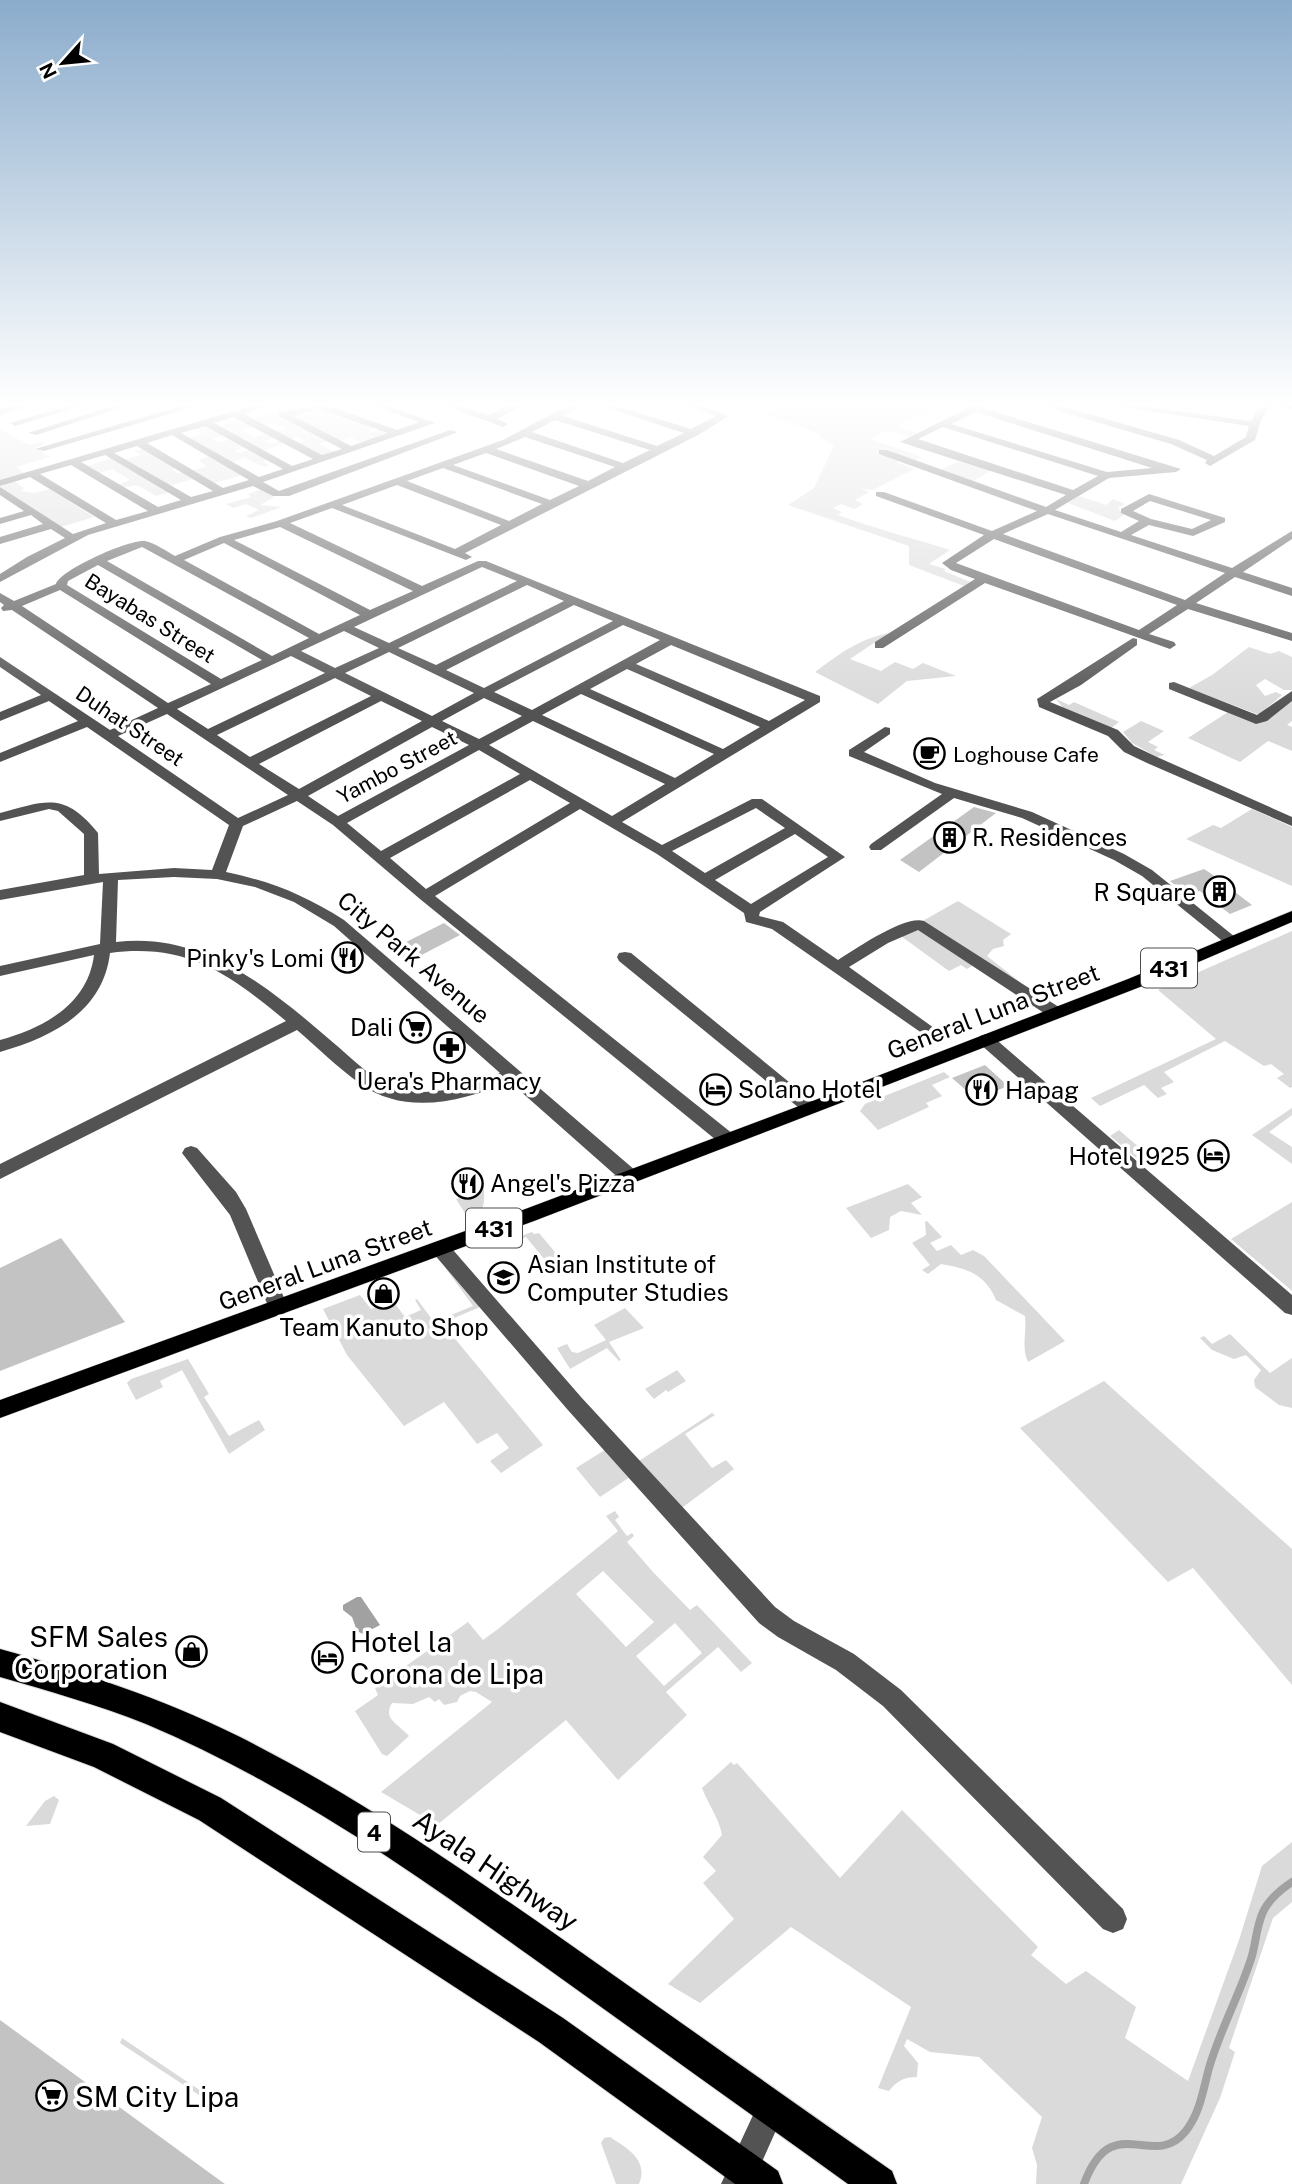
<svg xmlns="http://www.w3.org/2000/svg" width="1292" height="2184" font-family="'Public Sans',sans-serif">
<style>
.green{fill:#dadada;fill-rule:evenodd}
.water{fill:#a1a1a1}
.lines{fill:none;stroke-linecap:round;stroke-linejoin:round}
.stream{stroke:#a1a1a1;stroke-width:8}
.building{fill:#c3c3c3}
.major-casing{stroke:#dbdbdb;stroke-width:1}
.highway-casing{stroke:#dbdbdb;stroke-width:2}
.minor{fill:#535353;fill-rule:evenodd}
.major{fill:#000;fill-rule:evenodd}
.highway{fill:#000;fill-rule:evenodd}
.labels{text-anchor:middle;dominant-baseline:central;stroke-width:7;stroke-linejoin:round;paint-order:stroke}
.far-street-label{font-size:21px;fill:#000;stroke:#fff}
.far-poi-label{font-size:21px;fill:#000;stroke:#fff;text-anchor:start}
.shield{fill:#fff;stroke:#4c4c4c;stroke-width:2}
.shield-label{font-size:23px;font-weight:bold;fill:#000}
.poi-label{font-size:24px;fill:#000;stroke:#fff;text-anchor:start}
.street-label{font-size:24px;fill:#000;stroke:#fff}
.near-poi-label{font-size:28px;fill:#000;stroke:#fff;text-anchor:start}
.near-street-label{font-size:28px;fill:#000;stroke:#fff}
</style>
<rect width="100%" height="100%" fill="#fff"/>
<path class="green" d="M789 404H943L896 426 917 433 910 437 888 430 870 439 922 457 911 463 901 459 896 462 914 469 873 490 861 489 869 492 855 500 863 504 854 509 841 504 833 508 842 512 838 515C876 529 909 537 950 550L929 564 946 569 944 571 970 582 964 586 909 565V546L788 505 814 488 834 446 820 437V434L765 414Z
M314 409 322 412 328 410 377 427 369 430 372 432 381 429 391 433 363 443 350 437 340 441 289 416Z
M276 412 330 440 318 444 335 452 323 456 297 444 306 441 298 437 289 440 274 432 285 428 272 422 261 425 252 421 258 418 255 416Z
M234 417 255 426 242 430 255 437 268 433 276 437 264 441 270 444 282 440 287 443 261 451 218 427 238 420Z
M207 425 225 435 212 439 218 442 231 439 246 446 234 451 238 453 251 449 269 459 263 462 269 465 264 467 245 458 232 462 189 438 203 433 195 428Z
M0 429 29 445 43 441 44 445 34 448 50 457 16 467 25 474 0 481Z
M145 448 178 467 172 469 177 473 184 471 196 478 168 486 123 460 141 455 135 451Z
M210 456 243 475 214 483 192 471 207 466 198 460Z
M113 458 170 492 156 496 137 485 120 488 115 486 130 480 112 469 97 474 85 467Z
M962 460 992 470 970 483 935 472Z
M14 481 24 488 21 491 34 493 50 489 94 517 61 527 0 487Z
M262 489 274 497 260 505 282 507 251 518 246 516 259 510 246 504 233 508 226 504 251 497 248 494Z
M1079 496 1106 505 1113 499 1125 504 1118 508 1124 515 1115 521 1068 503Z
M889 633 850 659 881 671 895 662 913 669 923 663 956 676 907 681 878 704 815 672C839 654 859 639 889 633Z
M1249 647 1270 654 1279 651 1292 657V690H1284L1265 679 1256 685 1265 696 1276 692 1282 695 1259 715 1189 688 1212 675Z
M1056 699 1069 705 1074 702 1119 722 1111 728 1063 708Z
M1292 700V721L1287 725 1292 727V751L1268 741 1240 762 1188 738 1228 712C1264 730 1263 722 1292 700Z
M1141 721 1164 731 1148 742 1158 747 1154 750 1165 755 1157 757 1132 743 1123 732Z
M1252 809 1292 827V886L1186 839 1213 825 1221 828Z
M958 901 1011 934 1003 940 1004 946 993 949 987 956 1020 982 1017 984 919 923Z
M919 925 978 962 967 969 961 965 949 971 898 934Z
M1292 931V1087L1290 1088 1277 1078 1284 1074 1271 1064 1264 1066 1225 1041 1164 1072 1174 1082 1161 1088 1167 1094 1158 1098 1144 1085 1100 1106 1091 1098 1216 1039 1158 990Z
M944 1072 950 1077 932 1085 942 1096 926 1103 929 1107 878 1130 860 1111 865 1104Z
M1292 1108V1115L1269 1132 1292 1147V1164L1252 1135Z
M1119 1130 1155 1161 1146 1166 1110 1136Z
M908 1184 922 1197 911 1203 922 1215 901 1211 890 1217 889 1230 871 1238 846 1208Z
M484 1185C484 1197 487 1213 470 1221L456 1199 479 1190 478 1187Z
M1292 1202V1291L1231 1239Z
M927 1221 942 1237 930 1243 937 1251 951 1245 961 1255 973 1250 984 1256 1065 1341 1028 1362C1021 1346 1027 1333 1025 1316L996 1300C986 1275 967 1268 941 1264L928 1274 922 1270 930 1265 912 1243 926 1235 925 1222Z
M532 1232 534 1234 539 1233 570 1270V1276H558L526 1237 512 1243 510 1240Z
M449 1264 485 1305 442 1323 543 1445 501 1473 490 1461 509 1448 497 1433 477 1444 444 1402 404 1426 347 1355 323 1309 360 1295 371 1309 393 1301 405 1317 421 1310 415 1300 417 1299 434 1322 473 1306 444 1266Z
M625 1308 644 1328 609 1342 621 1360 619 1361 607 1348 570 1369 557 1348 567 1344 572 1352 578 1353 606 1340 594 1325Z
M1230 1334 1270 1373 1292 1358V1408L1279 1405 1255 1387 1254 1380 1261 1370 1246 1355 1234 1359 1212 1350 1200 1338 1204 1336 1212 1344Z
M188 1359 209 1394 204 1397 229 1436 259 1420 265 1430 229 1454 182 1370 160 1381 163 1387 136 1400 127 1383 131 1379Z
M677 1370 686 1381 668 1392 666 1390 654 1399 645 1389Z
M1104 1381 1292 1549V1685L1193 1568 1168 1582 1020 1428Z
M712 1413 715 1415 685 1434 712 1468 726 1460 734 1469 679 1510 639 1461Z
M608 1448 633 1475 600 1497 576 1468Z
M615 1511 619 1517 615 1520 627 1536 632 1533 634 1536 627 1542 653 1572 690 1610 697 1605 752 1663 741 1672 718 1647 666 1692 687 1715 618 1780 566 1720 437 1825 381 1792 492 1702 476 1692 470 1691 460 1696 457 1702 444 1705 439 1699 435 1702 429 1697 413 1704 392 1703C382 1719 399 1724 409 1736L387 1756 382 1754 355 1711 378 1695 375 1688 468 1622 483 1640 498 1629 618 1531 606 1516ZM603 1571 654 1622 626 1647 576 1594ZM675 1623 702 1653 664 1686 636 1656Z
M731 1762 734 1765 737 1763 840 1878 902 1810 1038 1947 1031 1955 1066 1984 1086 1971 1136 2007 1125 2038 1188 2081 1239 1940 1262 1866 1292 1842V1902L1273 1918 1229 2048 1235 2052 1220 2098 1181 2184H1036L1037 2165 1032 2148 1042 2117 979 2057 930 2052 907 2039 904 2046 918 2063 917 2077C904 2077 897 2081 889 2091L878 2088 911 2007 791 1927 700 2003 668 1984 734 1919 703 1883 716 1871 703 1857 722 1835C719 1818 708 1804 702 1788Z
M54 1796 59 1800 50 1824 26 1826 45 1801Z
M122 2038 210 2097 208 2101 120 2043Z
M610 2137C627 2148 649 2160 639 2184H616L601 2143 604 2138Z"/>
<path class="water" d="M357 1597H361L380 1625 363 1634 357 1631 352 1617 343 1610V1605Z"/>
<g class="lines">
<path class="stream" d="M1084 2184C1112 2108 1153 2171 1185 2132 1200 2114 1203 2090 1209 2068 1220 2030 1239 1996 1251 1959 1256 1944 1256 1927 1263 1912 1269 1899 1280 1890 1292 1882"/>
</g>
<path class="building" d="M974 807 996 813 919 872 900 860Z
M1204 869 1210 873 1252 905 1230 914 1200 891 1188 895 1170 881Z
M444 923 460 935 408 962 392 949Z
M985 1065 1008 1086 976 1099 952 1078Z
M61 1238 125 1322 0 1371V1268Z
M0 2020 207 2171 225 2184H0Z"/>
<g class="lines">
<defs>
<path id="major" d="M1274 404H1292V409L1276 406Z
M1292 911V922L1140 987 843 1102 534 1221 0 1418V1400L520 1211 831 1094 1128 979Z"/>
<path id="highway" d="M0 1649C82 1672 161 1698 238 1736 354 1794 462 1869 568 1943 676 2019 784 2096 892 2171L897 2184H848C742 2108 636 2032 530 1956 409 1869 284 1782 146 1724 98 1705 49 1691 0 1677Z
M0 1702 113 1744 221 1798 563 2018 778 2171 783 2184H735L539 2042 199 1820 94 1767 0 1732Z"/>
</defs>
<use href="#major" class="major-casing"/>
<use href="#highway" class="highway-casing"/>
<path class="minor" d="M20 404H36L0 415V409Z
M73 404 85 405 15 426 10 423Z
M118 404H133L36 435 28 433Z
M188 404H204L44 451 35 449Z
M258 404H273L244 414 322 455 342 449 279 416V412L324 404 397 430 419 422 369 404H383L435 423 263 482 279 491 450 430 458 432 289 496H273L253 486 88 535 0 582V574L27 557 65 538 51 529 0 544V537L43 524 31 515 0 524V518L24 511 0 495V487L73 534 106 523 30 477 0 486V480ZM319 409 388 433 351 446 293 416ZM234 417 313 459 292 466 214 423ZM205 426 283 469 259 477 181 433ZM172 435 249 480 223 488 147 443ZM137 446 213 491 191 497 114 453ZM105 455 181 500 158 507 81 462ZM71 465 148 511 116 520 40 474Z
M440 404H454L488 415 512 404H525L497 419 508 424 503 427Z
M571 404H583L563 416 657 446 684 433 596 404H611L691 429 716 416 683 404H698L729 416 698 435 465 553 472 557 466 560 332 508 290 523 422 586 478 561H486L820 696V702L622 822 662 845 752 799H762L845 857 760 912 759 916 783 922 838 960C856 949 904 915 924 921L1062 1009 1064 1013 1062 1017H1050L918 930 888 943 849 967 948 1038 942 1044H930L929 1038 772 929 746 922 744 913 657 854 580 809 435 896 733 1134 736 1139 733 1144H721L420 899 333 825 297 801 243 826 226 872C273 882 304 895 344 920L636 1171 638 1176 636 1181H622L510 1082C461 1101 406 1117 359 1083 337 1067 317 1047 297 1030L0 1179V1164L286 1021C229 974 188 943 110 953 103 1012 52 1037 0 1052V1040C44 1028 88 1004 94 955L0 976V966L100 944 103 882 0 900V890L84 875V834L58 811 49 809 0 821V813C46 801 64 791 98 833L99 874 174 868 212 870 229 825 87 727 0 762V753L78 721 49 701 0 721V712L41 695 0 667V657L110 730 158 708 12 610 3 611 1 608 4 605 0 602V593L14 601 56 584C60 570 129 539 145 541 155 543 166 551 175 556L220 537 277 521 503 440ZM555 420 650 450 623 463 532 432ZM525 437 615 467 588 481 496 449ZM486 453 579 486 550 500 453 465ZM443 468 542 504 509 521 407 481ZM397 485 501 525 455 549 342 505ZM280 527 413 591 370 610 234 540ZM224 543 360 615 319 634 184 560ZM142 547 144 548 309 638 272 656 107 561ZM98 565 262 660 221 679 67 585 68 581ZM482 567 517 581 389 643 354 627ZM527 585 564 601 436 665 398 648ZM60 590 211 684 168 703 22 606ZM574 605 613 621 484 688 446 670ZM623 625 660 640 532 710 494 692ZM344 631 379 648 335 668 301 651ZM671 645 805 700 769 721 636 664ZM389 652 474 693 432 716 345 673ZM291 656 325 673 208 729 177 709ZM627 669 760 727 723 749 590 689ZM335 678 371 696 250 757 217 735ZM581 694 714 754 675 778 542 715ZM484 698 522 716 479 739 442 721ZM381 701 422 721 299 789 259 764ZM167 714 288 795 238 818 118 736ZM533 721 665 784 612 816 489 745ZM432 727 469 745 338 816 308 796ZM479 750 520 774 381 851 347 823ZM530 780 570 803 426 889 390 858ZM756 808 785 828 705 873 672 851ZM795 834 828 857 751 904 715 880ZM174 877 217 879 255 887 294 902 334 926 500 1073C469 1084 434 1098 401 1089 375 1083 355 1061 336 1045 272 990 205 931 116 942L118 880Z
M976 404H989L983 408 1181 469 1176 472 1109 478 1055 510 1121 532 1139 521 1121 513V509L1149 494 1225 518V522L1193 536 1149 525 1131 535 1232 568 1292 531V539L1243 572 1292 588V596L1235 577 1196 603 1292 633V641L1188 609 1149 634 1174 642 1176 645 1170 649 985 583 883 648H875V642L975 579 951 570 942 563 984 535 876 496V492H884L992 531 1037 511 879 454V450H887L1046 507 1066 495 900 442ZM976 412 1152 468 1107 472 951 424ZM943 427 1098 476 1073 490 918 439ZM1150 501 1211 520 1192 529 1151 519 1133 511ZM1048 514 1225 573 1185 600 1003 534ZM994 539 1177 605 1139 630 956 563Z
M1055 404 1179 440 1214 456 1246 437 1249 426 1101 404H1128L1251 421 1261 404H1271L1261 420 1255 440 1210 466 1205 463 1207 460 1171 444 1052 409 1050 407Z
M1133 638 1137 639V645L1081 685 1050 702 1118 730 1134 746 1157 757 1292 817V826L1147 763 1124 752 1108 736 1039 707 1037 699Z
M1174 682 1257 715 1292 691V701L1267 721 1256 724 1169 689V683Z
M885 727 890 728V734L864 752 935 783 1032 812 1124 854 1152 870 1240 941 1238 944H1226L1142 876 1114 860 1022 818 954 798 881 850H871L869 847 871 844 942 794 849 756V750Z
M625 952 631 953 816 1104 819 1108 816 1112H804L619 961 617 957 619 953Z
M986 1034 992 1036 1292 1295V1315L1285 1313 980 1044 978 1040 980 1036Z
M191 1146 197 1148 236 1192 246 1209 288 1307 285 1313 278 1315 271 1313 230 1215 182 1153 185 1148Z
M440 1241 447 1243 581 1397 775 1607 794 1621 854 1654 901 1690 1123 1909 1127 1919 1123 1929 1113 1933 1103 1929 883 1706 836 1670 778 1637 759 1623 567 1409 433 1253 430 1248 433 1243Z
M771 2093 781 2098 786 2108 752 2184H721L761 2098Z"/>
<use href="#major" class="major"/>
<use href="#highway" class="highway"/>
</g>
<linearGradient id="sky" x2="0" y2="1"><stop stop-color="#8baccc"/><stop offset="0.57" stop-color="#fff"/><stop offset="1" stop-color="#fff" stop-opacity="0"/></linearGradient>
<rect width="1292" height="710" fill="url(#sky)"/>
<defs>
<symbol id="cafe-ring" viewBox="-11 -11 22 22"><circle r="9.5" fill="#fff" stroke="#000" stroke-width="1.5"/><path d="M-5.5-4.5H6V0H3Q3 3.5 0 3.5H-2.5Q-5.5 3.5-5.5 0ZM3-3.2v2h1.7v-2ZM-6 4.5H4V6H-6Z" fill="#000"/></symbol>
<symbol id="building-ring" viewBox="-11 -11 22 22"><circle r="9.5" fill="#fff" stroke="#000" stroke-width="1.5"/><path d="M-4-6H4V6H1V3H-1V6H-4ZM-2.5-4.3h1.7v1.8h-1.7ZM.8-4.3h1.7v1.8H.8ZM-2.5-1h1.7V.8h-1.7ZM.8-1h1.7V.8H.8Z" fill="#000"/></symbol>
<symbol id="restaurant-ring" viewBox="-11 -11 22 22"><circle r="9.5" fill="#fff" stroke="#000" stroke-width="1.5"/><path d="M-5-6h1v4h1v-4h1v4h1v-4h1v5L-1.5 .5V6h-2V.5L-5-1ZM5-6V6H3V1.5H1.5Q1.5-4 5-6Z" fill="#000"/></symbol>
<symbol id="supermarket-ring" viewBox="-11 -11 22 22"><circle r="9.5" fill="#fff" stroke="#000" stroke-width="1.5"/><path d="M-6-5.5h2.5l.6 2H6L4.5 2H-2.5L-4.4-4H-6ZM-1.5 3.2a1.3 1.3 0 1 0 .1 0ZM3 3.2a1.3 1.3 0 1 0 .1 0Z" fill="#000"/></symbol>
<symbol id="pharmacy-ring" viewBox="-11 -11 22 22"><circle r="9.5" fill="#fff" stroke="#000" stroke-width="1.5"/><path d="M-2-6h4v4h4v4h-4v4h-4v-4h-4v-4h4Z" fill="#000"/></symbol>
<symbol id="hotel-ring" viewBox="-11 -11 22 22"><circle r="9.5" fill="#fff" stroke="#000" stroke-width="1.5"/><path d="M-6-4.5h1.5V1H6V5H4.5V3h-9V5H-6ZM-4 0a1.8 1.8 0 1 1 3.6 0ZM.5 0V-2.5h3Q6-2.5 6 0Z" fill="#000"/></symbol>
<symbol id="university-ring" viewBox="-11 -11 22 22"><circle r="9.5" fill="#fff" stroke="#000" stroke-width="1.5"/><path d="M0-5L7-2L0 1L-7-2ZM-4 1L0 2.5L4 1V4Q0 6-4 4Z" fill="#000"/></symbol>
<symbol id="shop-ring" viewBox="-11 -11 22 22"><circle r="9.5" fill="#fff" stroke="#000" stroke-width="1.5"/><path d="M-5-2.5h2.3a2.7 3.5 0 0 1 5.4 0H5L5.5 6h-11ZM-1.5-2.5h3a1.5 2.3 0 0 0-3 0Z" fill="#000"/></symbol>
</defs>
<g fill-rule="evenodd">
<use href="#cafe-ring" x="912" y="736" width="35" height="35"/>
<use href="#building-ring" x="932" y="820" width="35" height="35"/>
<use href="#building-ring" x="1202" y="874" width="35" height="35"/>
<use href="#restaurant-ring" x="330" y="940" width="35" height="35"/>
<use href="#supermarket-ring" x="398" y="1010" width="35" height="35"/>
<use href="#pharmacy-ring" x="432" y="1030" width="35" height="35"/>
<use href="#hotel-ring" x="698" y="1072" width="35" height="35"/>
<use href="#restaurant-ring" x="964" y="1072" width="35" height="35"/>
<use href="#hotel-ring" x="1196" y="1138" width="35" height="35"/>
<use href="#restaurant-ring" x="450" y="1166" width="35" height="35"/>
<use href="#university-ring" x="486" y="1260" width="35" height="35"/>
<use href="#shop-ring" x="366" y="1276" width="35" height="35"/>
<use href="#shop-ring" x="174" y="1634" width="35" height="35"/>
<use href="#hotel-ring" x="310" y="1640" width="35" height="35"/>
<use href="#supermarket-ring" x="34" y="2078" width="35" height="35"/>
</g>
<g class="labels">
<g class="far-street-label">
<text transform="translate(150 618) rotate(32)">Bayabas Street</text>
<text transform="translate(130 726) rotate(34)">Duhat Street</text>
<text transform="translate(397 767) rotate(-28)">Yambo Street</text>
</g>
<g class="far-poi-label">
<text x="953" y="754">Loghouse Cafe</text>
</g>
<g class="shield">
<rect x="1141" y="948.5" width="56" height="39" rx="5"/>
<rect x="466" y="1208.5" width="56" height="39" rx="5"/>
<rect x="358" y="1812.5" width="32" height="39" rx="5"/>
</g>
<g class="shield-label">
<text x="1169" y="968">431</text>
<text x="494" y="1228">431</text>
<text x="374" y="1832">4</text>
</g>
<g class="poi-label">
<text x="972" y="837">R. Residences</text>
<text x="1196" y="892" text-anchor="end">R Square</text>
<text x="324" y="958" text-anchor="end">Pinky's Lomi</text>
<text x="393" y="1027" text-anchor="end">Dali</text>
<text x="449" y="1081" text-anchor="middle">Uera's Pharmacy</text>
<text x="738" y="1089">Solano Hotel</text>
<text x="1005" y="1090">Hapag</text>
<text x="1190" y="1156" text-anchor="end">Hotel 1925</text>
<text x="490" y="1183">Angel's Pizza</text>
<text x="527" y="1264">Asian Institute of<tspan x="527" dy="28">Computer Studies</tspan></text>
<text x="384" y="1327" text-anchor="middle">Team Kanuto Shop</text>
</g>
<g class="street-label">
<text transform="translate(414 957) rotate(40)">City Park Avenue</text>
<text transform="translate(993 1011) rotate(-21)">General Luna Street</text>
<text transform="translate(325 1264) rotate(-20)">General Luna Street</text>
</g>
<g class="near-poi-label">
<text x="168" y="1636" text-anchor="end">SFM Sales<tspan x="168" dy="32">Corporation</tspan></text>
<text x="350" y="1641">Hotel la<tspan x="350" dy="32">Corona de Lipa</tspan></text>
<text x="75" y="2096">SM City Lipa</text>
</g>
<g class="near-street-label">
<text transform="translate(496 1870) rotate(34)">Ayala Highway</text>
</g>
</g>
<g transform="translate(63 63) rotate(243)" stroke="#ffffff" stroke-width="5" paint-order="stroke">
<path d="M0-5L12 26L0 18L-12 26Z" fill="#000000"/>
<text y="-10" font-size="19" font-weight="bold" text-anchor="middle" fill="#000000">N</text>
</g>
</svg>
